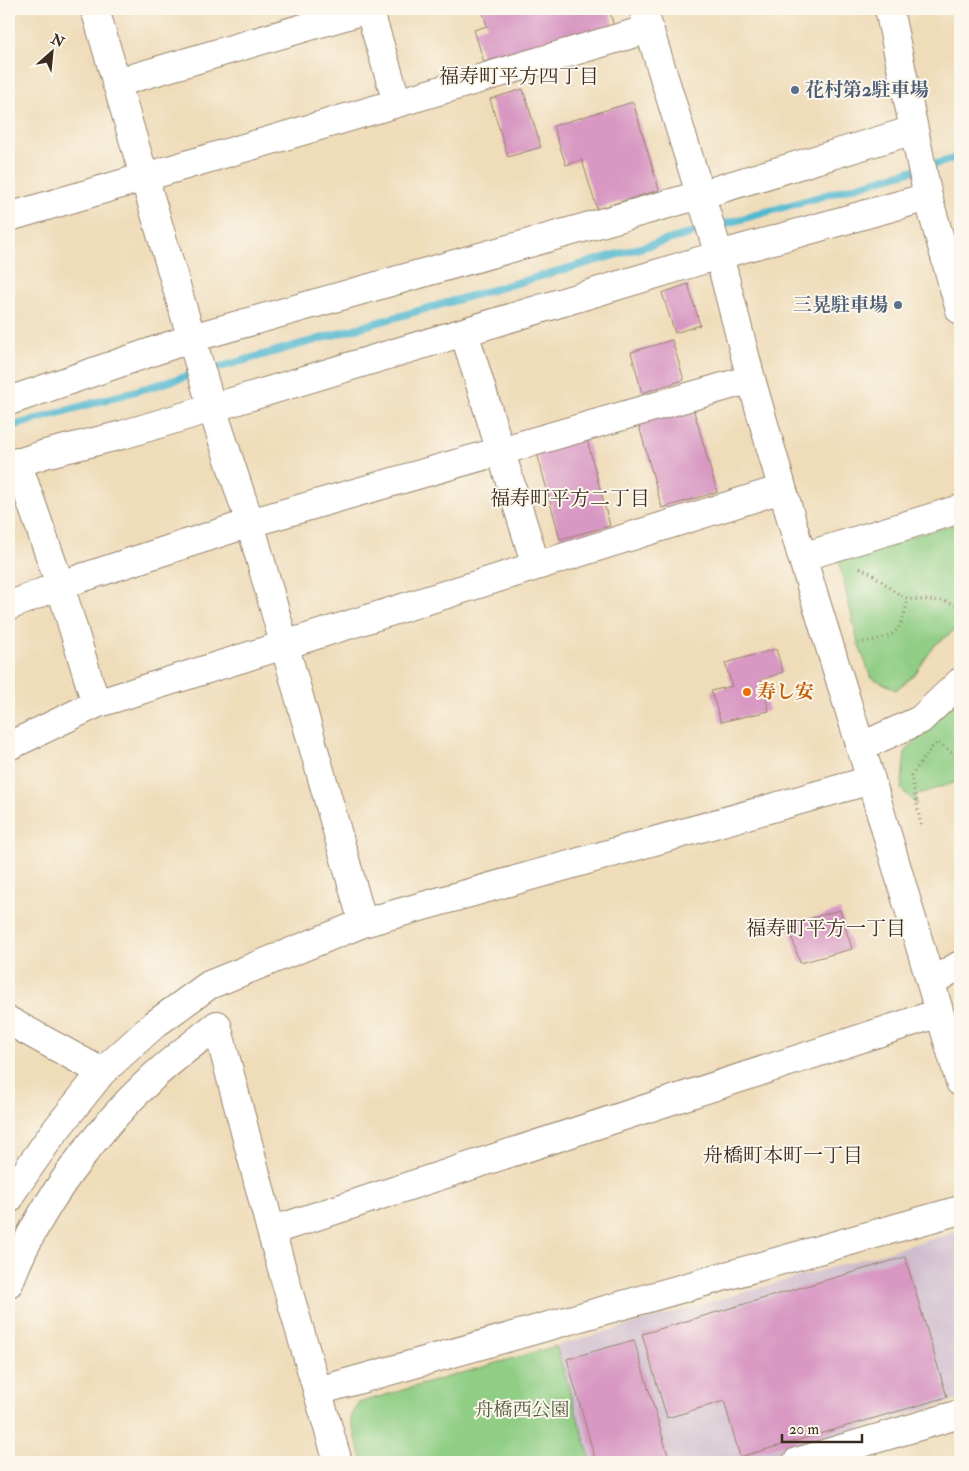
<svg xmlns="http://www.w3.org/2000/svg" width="969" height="1471" font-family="'IM FELL Double Pica','Noto Serif JP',serif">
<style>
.industrial{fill:#cfbdce}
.green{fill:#90ce85;stroke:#667c52}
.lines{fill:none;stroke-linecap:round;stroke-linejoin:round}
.stream{stroke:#51b8cf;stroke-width:8}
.building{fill:#d898c3}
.minor-casing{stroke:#95836c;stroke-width:30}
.path{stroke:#95836c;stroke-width:3;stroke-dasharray:1 4;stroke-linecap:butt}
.minor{stroke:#fff;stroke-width:28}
.service-dot{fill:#5c6f8a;stroke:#fbf7ec;stroke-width:2}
.food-dot{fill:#e8710a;stroke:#fbf7ec;stroke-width:2}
.labels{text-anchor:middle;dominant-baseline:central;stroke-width:4;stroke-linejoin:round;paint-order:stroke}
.service-label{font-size:19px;font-weight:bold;fill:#4e5e75;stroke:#fbf7ec;text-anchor:start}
.food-label{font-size:19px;font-weight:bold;fill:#c56008;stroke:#fbf7ec;text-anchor:start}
.park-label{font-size:19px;fill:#545b3d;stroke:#fbf7ec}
.neighbourhood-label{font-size:20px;fill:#3b2a1e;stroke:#fbf7ec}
</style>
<rect width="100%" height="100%" fill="#fbf7ec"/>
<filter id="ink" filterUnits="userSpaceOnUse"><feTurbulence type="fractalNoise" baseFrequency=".02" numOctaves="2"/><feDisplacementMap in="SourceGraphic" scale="10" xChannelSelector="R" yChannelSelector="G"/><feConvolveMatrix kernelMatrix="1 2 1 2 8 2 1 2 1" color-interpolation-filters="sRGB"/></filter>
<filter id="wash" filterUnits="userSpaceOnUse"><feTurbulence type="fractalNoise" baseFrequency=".0096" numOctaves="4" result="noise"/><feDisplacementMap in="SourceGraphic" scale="20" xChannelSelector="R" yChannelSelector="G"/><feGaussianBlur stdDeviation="1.12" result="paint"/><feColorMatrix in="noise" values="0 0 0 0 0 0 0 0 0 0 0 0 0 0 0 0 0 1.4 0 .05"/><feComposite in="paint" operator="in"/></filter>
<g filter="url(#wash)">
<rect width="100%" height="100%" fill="#efdcb9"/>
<path class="industrial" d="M960 1231V1399L744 1462H591L556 1346Z"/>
<path class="green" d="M960 523V626L935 645 915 674 896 690 871 677 858 643 838 557Z
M960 693V781L915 795 917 805 901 789 905 752Z
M556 1346 591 1462H363L350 1417 358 1403Z"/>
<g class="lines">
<path class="stream" d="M9 427 960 157"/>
</g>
<g id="blocks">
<path class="building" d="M482 9H609L614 27 484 62 474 30 487 26Z
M523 89 541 147 508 157 490 99Z
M633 102 659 190 597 209 582 160 566 165 553 126Z
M688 284 700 325 675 333 662 293Z
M672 340 684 380 642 393 631 352Z
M692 404 717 492 662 508 637 419Z
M586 436 610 526 560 539 536 449Z
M776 649 783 672 761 680 769 711 721 722 711 691 732 686 725 663Z
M840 910 852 949 800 963 788 925Z
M905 1257 947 1397 740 1457 724 1401 667 1418 642 1334Z
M634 1340 670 1462H596L567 1359Z"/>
</g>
</g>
<g filter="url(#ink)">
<use href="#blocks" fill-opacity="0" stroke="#95836c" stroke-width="1"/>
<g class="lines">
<defs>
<path id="minor" d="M95 9 212 408 250 523 363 923
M369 9 397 102
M643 9 719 255 751 379 802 557 871 780 960 1082
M889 9 928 197 960 310
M116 83 368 9
M9 217 649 29
M464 332 536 566
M9 401 192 338 700 195 914 130
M17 462 60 585 96 704
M9 466 45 454 122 435 212 408 719 255 928 197
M802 557 960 509
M9 606 60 585 250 523 751 379
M9 746 96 704 782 489
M860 747 920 720 960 682
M931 982 960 965
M9 1021 102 1072
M9 1199 12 1192 51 1136 102 1072 155 1024 209 985 363 923 871 780
M271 1231 939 1013
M9 1283C36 1210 95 1131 152 1078 172 1059 196 1042 217 1025L271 1231 338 1462
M318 1391 960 1210
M797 1462 960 1414"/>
</defs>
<use href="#minor" class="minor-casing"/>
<path class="path" d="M860 568 871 573 894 591 908 599 944 601 960 606
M858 643C895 637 900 636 908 599
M921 825 911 776 933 746 938 742 960 759"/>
<use href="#minor" class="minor"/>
</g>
</g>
<g class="service-dot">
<circle cx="795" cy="90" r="5"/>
<circle cx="898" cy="305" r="5"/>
</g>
<circle class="food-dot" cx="747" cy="692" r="5"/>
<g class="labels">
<g class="service-label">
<text x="805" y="90">花村第2駐車場</text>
<text x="888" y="305" text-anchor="end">三晃駐車場</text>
</g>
<g class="food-label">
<text x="757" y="692">寿し安</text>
</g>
<g class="park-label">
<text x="522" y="1410">舟橋西公園</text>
</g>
<g class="neighbourhood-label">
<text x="519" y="76">福寿町平方四丁目</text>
<text x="570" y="498">福寿町平方二丁目</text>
<text x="826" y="928">福寿町平方一丁目</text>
<text x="783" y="1155">舟橋町本町一丁目</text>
</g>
</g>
<rect width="969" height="1471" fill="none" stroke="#fbf7ec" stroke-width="30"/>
<g transform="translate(52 52) rotate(27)" stroke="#fbf7ec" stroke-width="4" paint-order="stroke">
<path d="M0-4L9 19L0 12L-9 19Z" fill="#3b2a1e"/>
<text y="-8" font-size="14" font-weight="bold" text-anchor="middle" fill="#3b2a1e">N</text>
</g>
<path d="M782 1434v8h80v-8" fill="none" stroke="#3b2a1e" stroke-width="2.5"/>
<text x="789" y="1434" font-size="15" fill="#3b2a1e" stroke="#fbf7ec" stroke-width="4" paint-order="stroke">20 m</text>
</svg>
